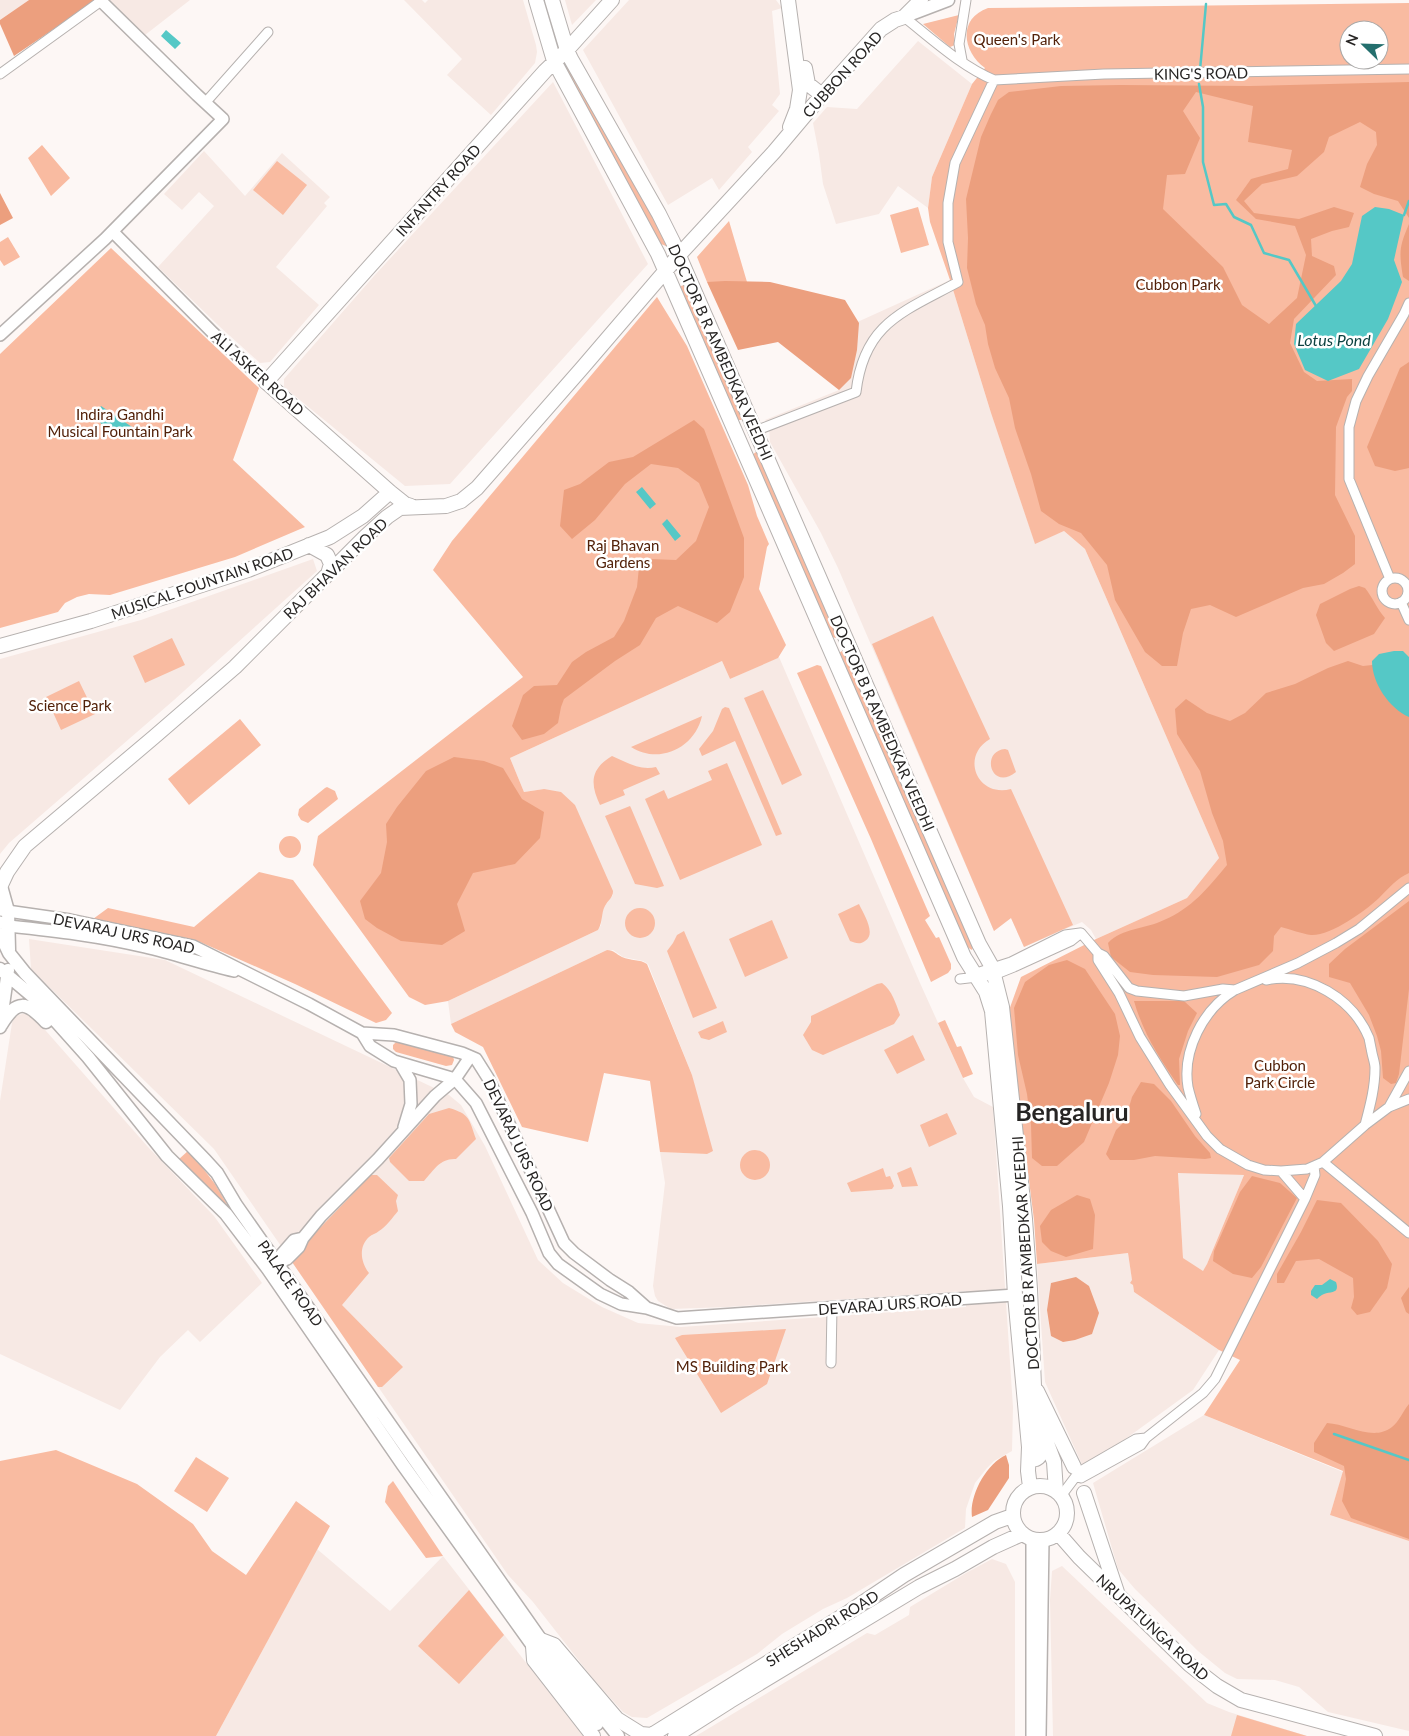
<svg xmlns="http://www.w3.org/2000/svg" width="1409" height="1736" font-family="Lato,sans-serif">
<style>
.built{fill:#f7e9e4}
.green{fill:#f9bba1;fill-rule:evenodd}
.forest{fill:#ec9f7e;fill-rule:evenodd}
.water{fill:#55c8c6}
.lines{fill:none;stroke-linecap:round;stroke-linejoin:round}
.stream{stroke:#55c8c6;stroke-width:2.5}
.minor-casing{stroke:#b6b1af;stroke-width:11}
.tertiary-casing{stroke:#b6b1af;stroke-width:14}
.secondary-casing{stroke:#b6b1af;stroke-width:15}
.primary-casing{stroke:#b6b1af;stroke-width:16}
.minor{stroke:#fff;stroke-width:9}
.tertiary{stroke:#fff;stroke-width:11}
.secondary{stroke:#fff;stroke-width:12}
.primary{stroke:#fff;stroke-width:14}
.labels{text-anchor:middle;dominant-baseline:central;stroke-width:5;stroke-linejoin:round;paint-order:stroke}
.park-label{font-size:15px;fill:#522109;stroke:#fff}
.street-label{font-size:15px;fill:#272524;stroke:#fff}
.water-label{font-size:16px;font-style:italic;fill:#0c4241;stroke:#fff}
.town-label{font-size:25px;font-weight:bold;fill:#272524;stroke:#fff}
</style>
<rect width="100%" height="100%" fill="#fdf7f5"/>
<path class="built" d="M0 0H29L0 20Z
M110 0H190L145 35Z
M404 0H422L425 3 428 0H523L536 45 537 52 535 63 491 115 447 75 462 59Z
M565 0H596L572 25Z
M629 0H776L782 8 772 11 780 94 772 105 779 111 748 147 752 152 719 190 712 178 668 205 583 50Z
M918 41 972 84 932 177 928 208 898 186 879 214 836 224 823 184 819 154 813 123 827 107 857 109Z
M553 82 648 264 450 484 405 486 284 387V379L374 276Z
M204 151 245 196 282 153 330 197 324 203 327 206 276 267 319 305 270 362 260 363 219 326 158 267 214 206 199 192 182 210 164 194Z
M950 280 991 413 1035 543 1064 531 1085 549 1219 858 1187 898 1096 939 1091 930 1082 922 1024 947 1011 918 994 931 838 568 821 533 770 442 769 425 765 420 839 390 853 337V324Z
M313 559 317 571 174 700 9 843 0 854V659L141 620Z
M779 657 920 983 963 1078 974 1097 993 1107 1013 1407 1012 1451 994 1461 987 1468 975 1483 966 1509 965 1528 847 1598 823 1609 782 1634 757 1654 647 1718 632 1717 623 1712 594 1680 533 1602 508 1575 214 1149 31 969 29 939 165 960 449 1095 461 1105 485 1146 538 1260 563 1283 602 1307 638 1323 681 1327 966 1307V1291L727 1307 671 1309 658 1301 655 1296 653 1286 665 1183 660 1152 707 1154 692 1075 648 964 643 961 623 957 613 950H607L451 1024 448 1001 598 930 601 925 602 913 606 904 613 895 544 789 524 792 510 758 722 661 730 679Z
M26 1013 32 1015 148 1147 214 1216 262 1283 200 1342 188 1330 160 1357 120 1410 0 1354V1101L12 1023 15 1016Z
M1178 1172 1244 1175 1207 1264 1203 1272 1183 1258Z
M1128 1253 1134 1292 1219 1350 1193 1390 1084 1469 1045 1382 1037 1264Z
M1204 1415 1343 1472 1330 1515 1409 1541V1731L1328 1712 1299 1687 1275 1680 1237 1679 1225 1673 1198 1651 1135 1589 1118 1569 1093 1483Z
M317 1549 390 1611 443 1556 583 1736H216Z
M992 1559 1006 1564 1015 1582V1736H696L867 1633 875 1635 909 1615 910 1607 966 1573Z
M1062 1566 1207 1703 1229 1712 1307 1736H1053L1050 1600 1052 1571Z"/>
<path class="green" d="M1409 3V1541L1330 1515 1343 1471 1204 1415 1240 1360 1219 1350 1134 1292 1133 1285 1130 1283 1132 1280 1128 1253 1037 1264 1034 1220 1008 1013 1021 977 1096 939 1187 898 1219 858 1085 549 1064 531 1035 544 991 413 950 280 930 222 928 208 932 177 972 84 985 68C963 52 957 19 988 8ZM1349 30H1379V60H1349ZM1178 1173 1244 1175 1207 1264 1203 1271 1183 1258Z
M959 15 954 34 955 45 950 47 923 24Z
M569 65 667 241 666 246 661 244 563 70Z
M42 145 70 178 51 196 28 158Z
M277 161 307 185 283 215 253 190Z
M918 207 929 245 901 253 890 215Z
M729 221 747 282H707L697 257Z
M8 237 20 257 4 266 0 260V242Z
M111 248 259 388 233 460 305 527 235 557 110 595 89 594 77 597 65 603 58 612 0 628V354Z
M684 285 686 286 743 417 741 420H737L680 290 681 286Z
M657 297 687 346 748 485 757 516 769 544 767 547 759 589 786 645 778 658 730 679 722 661 510 758 524 792 544 789 561 792 575 805 613 891C613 898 608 900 605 906 601 913 603 922 598 930L448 1001 425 1005 409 997 313 865 318 836 523 677 433 570 452 541Z
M756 452 758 453 838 635 836 638 832 637 752 455Z
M933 616 990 739C960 756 977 798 1011 789L1073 925 1024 947 1011 918 994 931 872 644Z
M172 638 185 665 145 683 133 656Z
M842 651 845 653 974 944 972 950 967 947 839 657V653Z
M817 665 821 666 930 916 925 920 936 938 939 937 951 964V969L948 973 931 982 871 839 797 673Z
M79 681 95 714 61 730 46 697Z
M763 690 802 775 782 785 744 698Z
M725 707 729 708 782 834 776 836 735 741 702 756 699 749 713 731 722 709Z
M702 716C695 748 659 765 631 747Z
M240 719 261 745 189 805 168 779Z
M1005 749 1008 750 1016 772C991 792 980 751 1005 749Z
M612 756C626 762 640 771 656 767L660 774 623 790 625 795 600 805C590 784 590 769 612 756Z
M727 763 762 845 680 880 645 799 664 790 668 799 712 780 708 771Z
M327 787 335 791 338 799 308 823 301 820 298 815 299 809 325 788Z
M630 806 631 808 664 886 657 888 635 884 605 816Z
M279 847a11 11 0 1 1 22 0a11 11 0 1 1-22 0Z
M259 872 293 880 392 1013 386 1020 376 1023 295 984 200 942 93 919 108 908 194 927Z
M859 904C863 913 877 934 865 941 860 945 855 943 850 941L838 914Z
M625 923a15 15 0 1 1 30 0a15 15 0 1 1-30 0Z
M772 920 788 958 745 977 729 939Z
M684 931 717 1008 693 1018 667 951 673 943 677 935Z
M607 950C614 950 616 954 622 957 631 961 640 959 647 964L692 1075 713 1151 707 1154 660 1152 650 1081 604 1073 588 1142 522 1127 483 1047 455 1032 451 1024Z
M882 983C892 990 896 1004 900 1015L894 1024 823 1055 812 1050 803 1035 811 1022V1016L877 984Z
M945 1020 957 1047 961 1046 973 1074 963 1078 938 1023Z
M723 1021 727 1032 709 1040 701 1038 698 1032Z
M913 1035 925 1060 897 1074 884 1050Z
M396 1042H401L453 1056 454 1060 452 1065 446 1066 396 1052 393 1049V1045Z
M449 1108C470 1114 469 1119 476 1139L456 1159C440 1158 434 1170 424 1181H409L390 1162 389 1158 429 1114Z
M947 1113 957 1134 929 1147 920 1125Z
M189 1150 215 1184 231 1211 178 1160Z
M740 1165a15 15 0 1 1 30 0a15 15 0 1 1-30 0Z
M911 1167 918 1186 902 1187 897 1173Z
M883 1168 886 1177 890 1176 894 1186 892 1189 851 1192 847 1183Z
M371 1175H377L398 1195 396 1201 398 1211C393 1217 386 1227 379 1231 376 1234 372 1234 369 1237 358 1247 361 1263 369 1273L342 1305 403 1367 382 1387H378L290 1259Z
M786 1329 767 1384 721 1413 675 1338 682 1335Z
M56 1450 137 1484 193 1524 212 1551 246 1575 296 1501 330 1526 216 1736H0V1461Z
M196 1457 229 1478 207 1512 174 1491Z
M393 1481 443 1556 426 1558 385 1502 388 1486Z
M469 1590 504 1635 459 1684 418 1646Z
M1237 1715 1307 1736H1231Z"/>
<path class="forest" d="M29 0H94L95 1 14 56 0 24V20Z
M1409 82V218L1398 201 1374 194 1360 187 1367 164 1377 145 1376 132 1360 122 1329 137 1324 152 1297 176 1262 184 1244 201 1254 213 1299 219 1334 207 1354 213 1349 227 1332 231 1311 239 1312 256 1334 266 1336 275 1294 319 1290 343 1304 372 1317 381 1352 379V391L1347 397 1336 427 1335 495 1355 536V564L1343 573 1324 584 1303 588 1236 617 1210 605 1191 609 1183 633 1177 666H1162L1145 652 1115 600 1107 565 1081 533 1059 524 1041 511 1031 474 1015 428 1009 398 995 368 988 344 985 325 976 304 967 268 968 238 966 199 981 137 991 114 998 100 1009 92 1061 86 1120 85 1250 86ZM1196 92 1253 106 1248 142 1292 150 1288 169 1251 179 1236 200 1256 219 1295 226 1306 255 1297 298 1269 324 1242 305 1223 267 1163 209 1167 175 1185 174 1200 138 1183 111Z
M0 193 13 218 0 225Z
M1409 224V281L1403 277C1399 252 1399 247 1409 224Z
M725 281 770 282 845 300 859 323 857 350 851 378 839 390 778 342 738 350 707 282Z
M1409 362V468L1395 471 1375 466 1367 447 1400 368Z
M694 420 704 429 744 538V577L730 612 717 623 678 606 656 618 640 645 615 661 564 699 561 707 558 723 544 734 522 740 512 726 523 695 534 686 557 685 572 662 586 652 614 637 624 621 637 587 639 567 649 559 676 560 696 541 709 507 699 483 678 468 651 464 625 484 595 520 572 539 560 526 564 490 580 484 609 462 633 457Z
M1359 586 1365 588C1373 598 1377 609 1385 618L1374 634 1334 651 1326 643 1316 615 1320 604 1350 589Z
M1348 661 1363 666 1390 663 1409 673V873C1397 878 1388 889 1379 898 1365 911 1331 936 1311 935 1302 934 1290 929 1281 927L1274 936 1273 951 1259 965 1217 977 1153 975 1130 972 1111 957 1108 943C1122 928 1146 929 1164 920 1192 908 1208 888 1227 865L1223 841 1212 813 1200 771 1177 734 1175 709 1186 699 1207 713 1230 721 1245 713 1266 693 1295 684 1328 668Z
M454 757 484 761 503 768 522 799 544 812 540 838 515 864 473 873 457 904 465 931 442 945 401 941 377 928 365 919 360 901 381 873 387 842 386 824 397 807 426 771Z
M1409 901V989L1399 1074 1396 1083 1391 1084 1383 1078 1381 1051 1377 1036 1369 1015 1350 983 1329 977V964L1345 949Z
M1067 960 1085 969 1115 1014 1120 1036 1118 1055 1109 1083 1084 1142 1057 1166H1042L1032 1158 1031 1125 1027 1094 1018 1055 1014 1008 1025 982 1049 965Z
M1134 1001H1184L1197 1013 1188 1031 1179 1059 1180 1085H1178C1160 1059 1143 1033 1134 1001Z
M1141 1082 1154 1084 1171 1101 1195 1136 1210 1153 1211 1158 1205 1159 1155 1156 1134 1160H1110L1106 1154 1116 1130 1125 1121 1132 1097Z
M1252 1176 1280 1183 1297 1198 1261 1267 1252 1278 1233 1274 1213 1261 1214 1251 1240 1192Z
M1077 1195 1090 1199 1095 1215 1093 1249 1066 1257 1051 1251 1042 1242 1040 1226 1051 1210Z
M1317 1200 1341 1203 1378 1241 1392 1264 1387 1288 1370 1312 1357 1315 1351 1308 1354 1297 1353 1278 1319 1259 1296 1261 1284 1283H1277V1274L1301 1232Z
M1076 1277 1089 1286 1099 1313 1092 1334 1075 1340 1063 1342 1051 1336 1047 1310 1051 1283Z
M1409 1287V1314L1406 1312 1401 1298Z
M1409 1404V1539L1351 1518 1342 1501 1346 1479 1344 1466 1314 1452V1443L1327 1423C1348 1424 1373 1442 1392 1427 1399 1422 1403 1411 1409 1404Z
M1006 1455 1009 1465V1478L988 1510 972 1517C969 1496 986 1464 1006 1455Z"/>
<path class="water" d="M166 30 181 43 175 49 161 36Z
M1375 207 1389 209 1404 215 1394 260 1402 282 1388 319 1359 369 1328 381 1305 370 1294 344 1296 324 1341 281 1352 264 1362 216Z
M101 406 132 427 125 438 107 429 94 417Z
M642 487 656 504 650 509 636 492Z
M667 519 681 536 675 541 662 524Z
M1394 651H1403L1409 657V717C1389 708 1372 683 1372 661L1379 654Z
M1330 1279 1336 1282C1340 1294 1331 1291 1324 1294 1321 1295 1319 1297 1317 1299L1311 1295V1291L1315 1285H1322Z"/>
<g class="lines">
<path class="stream" d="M1200 70 1206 4
M1199 84 1203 107V162L1214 205 1226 204 1234 217 1251 225 1264 253 1289 260 1316 306
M1404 215 1409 201
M1334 1434 1409 1460"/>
<defs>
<path id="minor" d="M904 17C932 39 961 66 994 80L1104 74 1409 69
M962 60 959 44 966 0
M0 74 101 1
M205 103 268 32
M755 431 856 392C864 323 903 312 958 282L948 242V203L955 163 994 80
M1382 591a13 13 0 1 1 26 0a13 13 0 1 1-26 0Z
M1390 579 1349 479V427L1356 401 1368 376 1404 314 1409 303
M1401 602 1409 620
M1081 933 1098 953 1104 956 1129 988 1137 991 1184 996 1223 989 1235 990
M1098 953V960L1119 993 1140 1037 1170 1085 1207 1136 1220 1149 1248 1165 1264 1170 1281 1171 1307 1169 1323 1162 1365 1125 1389 1107 1409 1099
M970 975 1011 962 1065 935 1080 933
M960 979 994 975 1014 967 1071 941 1081 933
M1266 980C1308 971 1353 999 1369 1038 1370 1043 1371 1048 1372 1053 1373 1058 1375 1063 1375 1068 1375 1088 1370 1106 1365 1125
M1389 1107 1409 1071
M1196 1114C1193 1105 1190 1096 1188 1087 1182 1051 1203 1009 1235 990L1298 963 1336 943 1359 929 1409 888
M1323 1162 1409 1233
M1281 1171 1305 1199
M831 1363 832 1308
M1077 1477 1081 1478 1141 1445 1146 1438 1203 1393 1215 1379 1305 1199 1315 1175 1314 1166
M1061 1496 1079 1472 1136 1439 1146 1438"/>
<path id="tertiary" d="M113 232 213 333 266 382
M0 335 105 239 223 119 197 95 100 0
M0 910 70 920 193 946 309 1004 362 1033 394 1035 462 1053 476 1059 488 1078 564 1243 574 1253 610 1280 629 1292 647 1308
M0 922 9 926C55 931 100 936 145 947 175 954 204 964 234 971
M362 1033 370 1046 394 1061 455 1079 476 1103 532 1213 549 1253 558 1264 600 1294 621 1304 647 1308 677 1318 1015 1295
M400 1063 410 1080 411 1104 404 1127
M303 1238 294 1240 280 1256V1262L287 1259 299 1247 303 1238 321 1216 378 1159 435 1096 455 1079 470 1057
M1032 1539V1736
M1040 1736 1043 1540"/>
<path id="secondary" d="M906 16 948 0
M1 886 8 911 9 950
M0 934 9 953 25 973 205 1160 217 1173 236 1205 541 1640 618 1736
M0 969 37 1000 88 1057 167 1156 226 1214 268 1269 403 1465 533 1646 597 1724
M1 1025C17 999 26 1001 46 1022
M0 1027 8 970"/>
<path id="primary" d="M536 0 554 61 658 254 964 957 986 992 992 1011 1010 1206 1015 1295 1029 1447 1028 1471 1030 1487
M552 0 567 50 571 59 659 214 673 242 979 944 992 967 1002 1007 1025 1219 1030 1289 1034 1386 1041 1427 1054 1462 1056 1491
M788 0 800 90 797 109 790 127
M805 68 808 84 822 95
M411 506 405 504 390 492 266 382 545 71 567 50 612 0
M309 545 327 555 331 564 328 574
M0 646 91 621 248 570 330 537 363 516 390 492
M0 887 7 872 25 846 154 737 235 667 365 537 387 517 400 508 446 506 461 501 477 488 583 367 679 255 774 152 822 95 881 29 895 20 904 17 921 0
M1037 1391 1074 1467
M1029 1447 1032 1455 1036 1459 1039 1457 1040 1432
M1013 1513a27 27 0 1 1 54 0a27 27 0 1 1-54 0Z
M1084 1493 1117 1592
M1058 1533 1079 1557 1118 1595 1190 1665 1217 1686 1241 1700 1375 1736
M541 1640 554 1645 617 1719 641 1734 652 1735
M533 1646 534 1660 593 1736
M650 1736 849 1612 904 1575 995 1522 1012 1516
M675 1736 730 1701 919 1587 955 1569 993 1547 1022 1534"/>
</defs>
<use href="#minor" class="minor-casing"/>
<use href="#tertiary" class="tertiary-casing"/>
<use href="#secondary" class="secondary-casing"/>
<use href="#primary" class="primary-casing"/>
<use href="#minor" class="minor"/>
<use href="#tertiary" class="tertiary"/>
<use href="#secondary" class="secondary"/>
<use href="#primary" class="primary"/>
</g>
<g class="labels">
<g class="park-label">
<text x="1017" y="39">Queen's Park</text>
<text x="1178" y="284">Cubbon Park</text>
<text x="120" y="414">Indira Gandhi<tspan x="120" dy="17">Musical Fountain Park</tspan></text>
<text x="623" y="545">Raj Bhavan<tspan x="623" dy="17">Gardens</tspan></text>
<text x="70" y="705">Science Park</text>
<text x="1280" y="1065">Cubbon<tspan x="1280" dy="17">Park Circle</tspan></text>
<text x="732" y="1366">MS Building Park</text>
</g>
<g class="street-label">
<text transform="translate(1201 73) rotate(-1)">KING'S ROAD</text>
<text transform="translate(842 74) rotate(-48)">CUBBON ROAD</text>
<text transform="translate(438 190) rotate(-48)">INFANTRY ROAD</text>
<text transform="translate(721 352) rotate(66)">DOCTOR B R AMBEDKAR VEEDHI</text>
<text transform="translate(258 373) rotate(42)">ALI ASKER ROAD</text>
<text transform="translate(335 568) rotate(-44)">RAJ BHAVAN ROAD</text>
<text transform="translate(202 583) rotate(-19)">MUSICAL FOUNTAIN ROAD</text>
<text transform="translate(883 723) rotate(66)">DOCTOR B R AMBEDKAR VEEDHI</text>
<text transform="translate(124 933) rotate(12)">DEVARAJ URS ROAD</text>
<text transform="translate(519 1145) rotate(65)">DEVARAJ URS ROAD</text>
<text transform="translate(1025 1253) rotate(-94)">DOCTOR B R AMBEDKAR VEEDHI</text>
<text transform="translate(291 1283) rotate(55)">PALACE ROAD</text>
<text transform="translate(890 1304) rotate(-4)">DEVARAJ URS ROAD</text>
<text transform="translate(1153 1627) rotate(43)">NRUPATUNGA ROAD</text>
<text transform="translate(822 1628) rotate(-32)">SHESHADRI ROAD</text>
</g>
<g class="water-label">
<text x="1334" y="339">Lotus Pond</text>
</g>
<g class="town-label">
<text x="1072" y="1111">Bengaluru</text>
</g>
</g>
<g transform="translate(1364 45) rotate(293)"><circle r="24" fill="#ffffff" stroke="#a9a8a7"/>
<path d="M0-4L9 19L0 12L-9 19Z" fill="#246f6e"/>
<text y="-8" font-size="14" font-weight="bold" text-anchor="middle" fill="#272524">N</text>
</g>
</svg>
